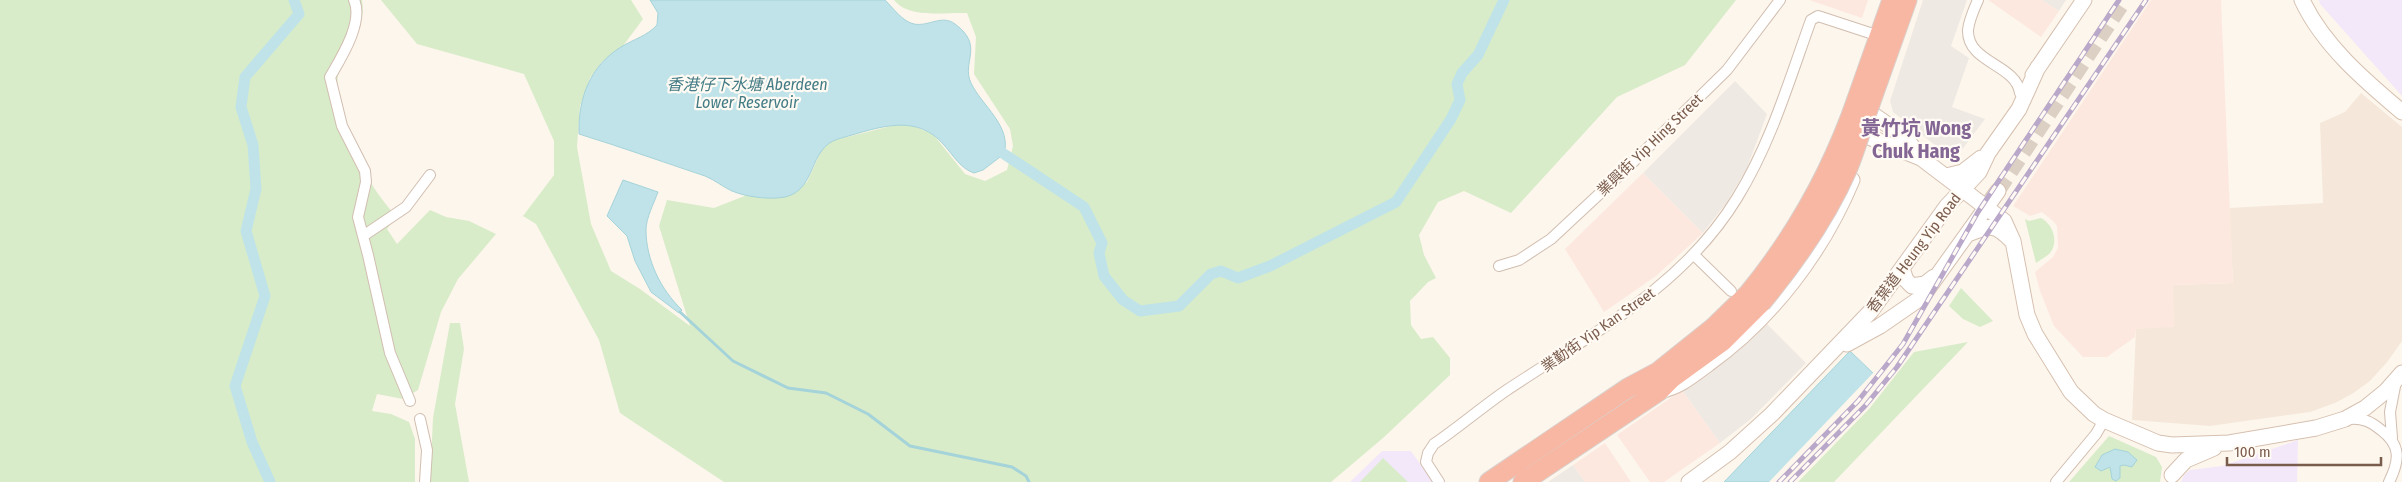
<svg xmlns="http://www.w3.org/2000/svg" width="2402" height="482" font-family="'Fira Sans Condensed','Noto Sans TC',sans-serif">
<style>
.residential{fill:#f5e8da}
.commercial{fill:#fde8e0}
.industrial{fill:#efe9e4}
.education{fill:#f3e8fa}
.green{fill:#d8ecc9}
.water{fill:#bfe3e8;stroke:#a5d3da}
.pier{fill:#fdf6ec}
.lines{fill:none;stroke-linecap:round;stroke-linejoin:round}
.stream{stroke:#a5d3da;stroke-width:3}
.canal{stroke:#bfe3e8;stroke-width:11}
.secondary-tunnel{stroke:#dcd0c4;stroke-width:15;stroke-dasharray:15 8;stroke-linecap:butt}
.street-casing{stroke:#d1beb0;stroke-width:12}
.secondary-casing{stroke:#d6c0b0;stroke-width:17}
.highway-casing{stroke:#dad1cd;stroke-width:21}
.street{stroke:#fff;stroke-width:10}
.secondary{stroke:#fff;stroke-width:15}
.highway{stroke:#f7b7a3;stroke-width:19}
.rail-casing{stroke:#b9a8c9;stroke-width:5}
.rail{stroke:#fffaf3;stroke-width:3;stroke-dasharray:9;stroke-linecap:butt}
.highway-bridge-casing{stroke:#dad1cd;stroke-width:21;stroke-linecap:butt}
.highway-bridge{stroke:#f7b7a3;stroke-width:19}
.labels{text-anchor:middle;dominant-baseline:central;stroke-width:4.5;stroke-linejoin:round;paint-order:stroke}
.street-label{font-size:15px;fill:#7a5c4d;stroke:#fffaf3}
.water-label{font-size:16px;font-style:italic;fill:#437c86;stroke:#fffaf3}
.district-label{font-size:20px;font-weight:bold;fill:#846695;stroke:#fffaf3}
</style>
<rect width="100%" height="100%" fill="#fdf6ec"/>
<path class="residential" d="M2361 93 2402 127V341L2388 361 2370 381 2352 394 2335 403 2310 412 2210 426 2132 420 2136 329 2173 285 2233 283 2229 208 2323 203 2320 123 2345 112Z"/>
<path class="commercial" d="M1809 0H1868L1862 18Z
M1988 0H2042L2059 11 2041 37Z
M2151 0H2221L2233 283 2173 285 2174 327 2136 329 2135 337 2107 357H2083L2054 326 2040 291 2035 272 2053 257 2058 248 2057 226 2053 221 2042 212 2030 216 2013 206Z
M1643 173 1703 233 1656 276 1604 312 1565 249Z
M1682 390 1720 443 1664 482H1650L1617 435Z
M1605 443 1631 482H1585L1573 465Z"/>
<path class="industrial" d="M1923 0H1967L1951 46 1969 58 1952 107 1985 119 1958 155 1949 156 1893 112 1890 101Z
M2042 0H2066L2059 11Z
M1735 81 1767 114 1747 168 1727 202 1703 233 1643 173Z
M1765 322 1806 363 1751 419 1720 443 1682 390Z
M1573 465 1585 482H1548Z"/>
<path class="education" d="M2319 0H2402V96L2320 4Z
M2298 440 2297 482H2181L2184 475 2190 470 2222 466Z
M1382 451H1411L1433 482H1350Z"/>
<path class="green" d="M0 0H362C367 28 346 46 339 71 331 98 356 155 369 179 376 193 387 205 396 217L387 229 397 244 430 210 446 217 469 221 496 234 458 279 441 312 418 390 403 399 377 394 372 411 391 414 409 422 415 439V482H0Z
M381 0H631L643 19 623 46 602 62 590 78 580 106 577 147 591 224 611 271 640 289 690 326 659 226 667 200 714 208 747 195 770 198 793 193 807 182 822 149 831 141 899 124H908L933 134 965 174 985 181 1007 170 1013 146 1010 129 974 74 976 37 967 13C944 12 909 19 894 0H1736L1685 65 1617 97 1511 213 1464 191 1438 202 1419 235 1424 255 1436 278 1428 282 1410 301 1411 325 1421 339 1433 337 1450 358V375L1383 438 1331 482H724L620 413 599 340 536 224 523 216 554 175V141L524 74 417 44Z
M2041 218C2053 224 2059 242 2050 253 2046 257 2040 260 2036 263L2025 219 2029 221Z
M1961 288 1993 321 1980 327 1963 319 1949 306Z
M450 323H460L464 349 455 404 469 482H430L433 418Z
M1968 342 1834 482H1798L1869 409 1914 352Z
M2109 436 2156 457 2162 467 2160 482H2069Z
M1383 458 1408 482H1360Z"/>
<path class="water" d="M650 0H885C893 8 903 22 914 24 928 27 942 14 955 24 985 46 961 62 971 83 982 106 1012 126 1004 154L983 170 974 173C961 169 953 155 944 145 915 111 875 129 838 139 808 148 817 190 785 197 770 200 746 197 732 191 723 187 715 180 705 176 663 162 621 147 579 134 578 98 590 66 621 47 634 39 647 36 657 25L658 13Z
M623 180 658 192C654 203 646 218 646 230 646 260 661 290 682 310L679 313 651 292 635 261 627 236 607 216Z
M1850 351 1875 375 1771 482H1724Z
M2115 449 2128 452 2137 460 2132 467 2124 465 2120 466V478L2116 481 2112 479 2110 467 2101 471 2095 467 2102 455Z"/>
<path class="pier" d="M1875 371 1877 376 1775 482H1769Z"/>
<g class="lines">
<path class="stream" d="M680 312 733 361 788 388 826 393 868 414 910 446 1012 467 1026 476 1029 482"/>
<path class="canal" d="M1004 154 1084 207 1102 243 1099 253 1104 276 1123 300 1140 311 1179 306 1211 274 1221 271 1238 278 1270 266 1396 202 1451 119 1460 100 1457 84 1462 73 1478 55 1504 0
M270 482 252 442 235 386 265 296 246 231 256 189 253 145 241 107 245 77 299 14 294 0"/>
<path class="secondary-tunnel" d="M1998 191 2125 0"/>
<defs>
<path id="street" d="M354 0C364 22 341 58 330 77L342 126 365 171 366 182 358 217 368 255 390 353 410 401
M1978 0C1974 9 1969 20 1968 30 1967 63 2016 64 2020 93
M363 236 406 207 430 175
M1694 255 1731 291
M1499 266 1519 260 1551 239 1625 170 1727 70 1780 0
M420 419 427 450 425 482
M2349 419C2363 418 2370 421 2381 430 2401 445 2400 460 2389 482
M2392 438 2390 412 2396 381
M1439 482 1426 462 1428 453 1434 444C1459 427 1482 407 1507 390 1591 334 1682 288 1737 198 1771 143 1789 81 1811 20L1818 16 1873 34
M2056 482 2096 434 2104 420"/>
<path id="secondary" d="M2302 0C2323 45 2364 80 2402 112
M2033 75 2084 0
M1875 116 1905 137 1921 158
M1854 125 1869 137 1921 158 2004 221 2013 241 2027 315 2035 334 2071 392 2094 414 2104 420 2158 443 2172 445 2229 443 2316 428 2345 419 2365 408 2386 391 2402 373
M1946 176 1963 172 1981 158
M1968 234C1990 225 1994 223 2011 240
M1902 269 1906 280 1912 286 1925 284 1934 277
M1847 344 1880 326 1922 297 1998 191
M1659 391C1679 387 1692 376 1708 364 1771 319 1822 252 1852 180
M2172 475 2186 460 2214 448
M1689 482 1730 452 1772 414 1871 311 1947 206 1979 172 1988 153 2019 109 2038 67"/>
<path id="highway" d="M1857 99 1892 0
M1870 104 1907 0
M1489 482 1628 388 1658 372 1713 328 1749 293
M1523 482 1659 391 1672 378 1723 341 1761 303"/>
</defs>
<use href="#street" class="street-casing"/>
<use href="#secondary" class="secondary-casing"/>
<use href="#highway" class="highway-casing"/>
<use href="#street" class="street"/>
<use href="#secondary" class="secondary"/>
<use href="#highway" class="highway"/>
<defs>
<path id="rail" d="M1779 482 1858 401 1903 344 1978 212 2119 0
M1790 482 1865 406 1897 367 2146 0"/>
</defs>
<use href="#rail" class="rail-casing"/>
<use href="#rail" class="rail"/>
<defs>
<path id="highway-bridge" d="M1749 293C1797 234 1832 171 1857 99
M1761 303C1795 262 1826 218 1847 170 1856 149 1862 126 1870 104"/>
</defs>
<use href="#highway-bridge" class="highway-bridge-casing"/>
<use href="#highway-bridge" class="highway-bridge"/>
</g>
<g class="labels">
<g class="street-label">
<text transform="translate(1650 145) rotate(-44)">業興街 Yip Hing Street</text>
<text transform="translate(1914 253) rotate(-53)">香葉道 Heung Yip Road</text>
<text transform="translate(1598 330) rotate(-35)">業勤街 Yip Kan Street</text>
</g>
<g class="water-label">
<text x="747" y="84">香港仔下水塘 Aberdeen<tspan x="747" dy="18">Lower Reservoir</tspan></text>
</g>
<g class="district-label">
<text x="1916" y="128">黃竹坑 Wong<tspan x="1916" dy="23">Chuk Hang</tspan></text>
</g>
</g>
<path d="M2227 457v8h154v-8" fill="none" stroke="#7a5c4d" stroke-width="2.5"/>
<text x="2234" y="457" font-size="15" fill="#7a5c4d" stroke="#fffaf3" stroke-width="4" paint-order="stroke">100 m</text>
</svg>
